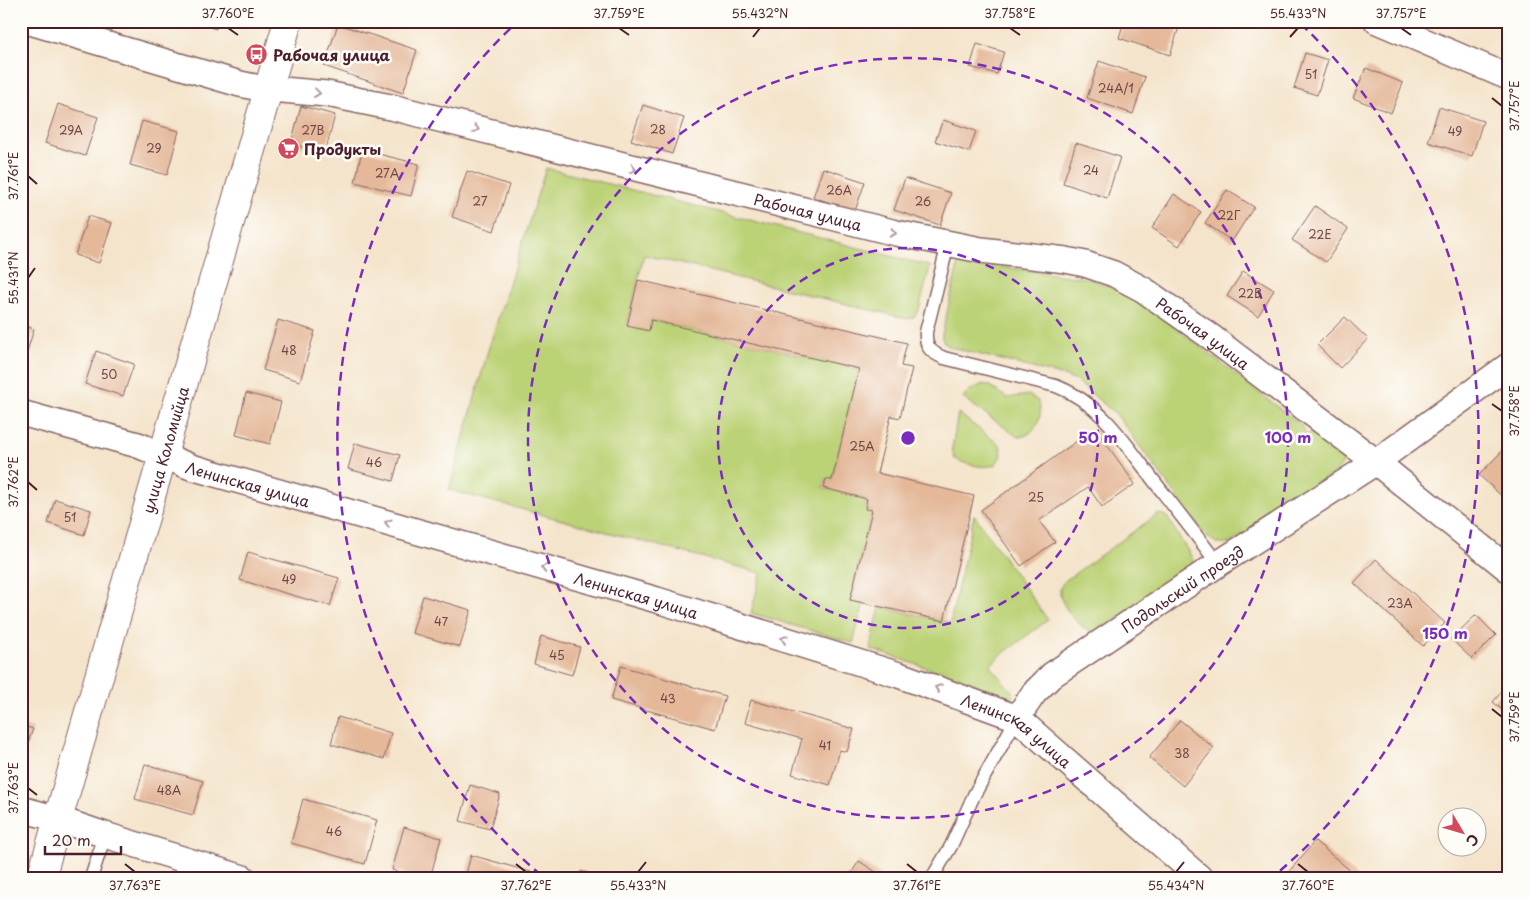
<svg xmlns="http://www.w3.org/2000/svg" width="1529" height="899" font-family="'Playpen Sans',sans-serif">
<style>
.green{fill:#bcd276;stroke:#837850}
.building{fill:#e4b899}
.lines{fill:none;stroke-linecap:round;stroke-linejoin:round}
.lane-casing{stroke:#866463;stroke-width:15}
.street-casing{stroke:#866463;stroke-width:28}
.secondary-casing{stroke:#866463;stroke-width:30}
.lane{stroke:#fff;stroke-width:12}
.street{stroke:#fff;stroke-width:25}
.secondary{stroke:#fff;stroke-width:28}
.oneway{stroke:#ae9aa0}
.ticks{fill:none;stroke:#4a1f2b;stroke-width:2}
.ring{fill:none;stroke:#7b2cbf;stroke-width:2.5;stroke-dasharray:9 6}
.labels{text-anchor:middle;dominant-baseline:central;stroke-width:5;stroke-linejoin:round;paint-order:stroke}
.number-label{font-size:12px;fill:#704546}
.poi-label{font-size:15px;font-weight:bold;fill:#4a1f2b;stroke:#fdfcf7;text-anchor:start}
.street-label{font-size:15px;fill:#4a1f2b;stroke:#fdfcf7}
.centre{fill:#7b2cbf;stroke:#fdfcf7;stroke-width:2.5}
.ring-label{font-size:15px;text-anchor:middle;font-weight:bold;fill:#7b2cbf;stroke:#fdfcf7;stroke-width:5;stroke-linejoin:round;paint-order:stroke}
.neatline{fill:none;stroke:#4a1f2b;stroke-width:2}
.ticks-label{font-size:12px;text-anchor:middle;fill:#4a1f2b}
</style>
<rect width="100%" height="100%" fill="#fdfcf7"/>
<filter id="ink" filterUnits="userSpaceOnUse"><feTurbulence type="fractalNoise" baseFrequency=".02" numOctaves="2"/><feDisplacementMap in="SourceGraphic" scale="10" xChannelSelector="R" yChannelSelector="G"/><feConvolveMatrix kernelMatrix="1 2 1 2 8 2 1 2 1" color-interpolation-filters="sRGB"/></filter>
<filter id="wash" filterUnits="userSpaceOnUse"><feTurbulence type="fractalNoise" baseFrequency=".0096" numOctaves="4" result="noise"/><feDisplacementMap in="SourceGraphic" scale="20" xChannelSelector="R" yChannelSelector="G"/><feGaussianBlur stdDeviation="1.12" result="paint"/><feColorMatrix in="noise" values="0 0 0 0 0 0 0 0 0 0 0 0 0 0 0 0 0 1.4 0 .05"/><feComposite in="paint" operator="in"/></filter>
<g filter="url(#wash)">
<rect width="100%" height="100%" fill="#f4e4cb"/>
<path class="green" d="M546 168 930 266 919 310 914 317 908 319 644 255 627 325 648 331 651 320 859 369 832 480 826 479 823 488 867 499 865 509 872 510 850 599 864 603 853 643 751 613 761 573 449 490 489 347Z
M959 261 1090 279 1116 289 1158 314 1301 425 1303 428 1305 434 1312 433 1339 454 1344 462 1336 472 1232 542C1220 548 1212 541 1203 532L1116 414 1076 381 1064 376 954 348C947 346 941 342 942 334Z
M983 384 990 386 1007 398 1029 395 1038 401C1045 415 1035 437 1018 437L963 398 970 390Z
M958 413 1000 445 1002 454 996 464C986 470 963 464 954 458L952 448Z
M1158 514 1163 515 1167 517 1191 556 1193 561 1191 570 1095 633C1082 631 1058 604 1060 590 1060 586 1063 583 1066 580Z
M974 515 1048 620 997 658 990 666 1014 694 1009 703 1003 702 979 685 870 649 880 607 950 623Z"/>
<g id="blocks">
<path class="building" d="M190 21H218L216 29Z
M1124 21H1181L1170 55 1119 38Z
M338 24 417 50 403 93 324 66Z
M977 44 1004 52 997 74 970 67Z
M1305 53 1328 60 1317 95 1294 88Z
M1099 61 1145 77 1133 114 1087 98Z
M1366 68 1403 83 1391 113 1353 98Z
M58 104 98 117 85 156 45 143Z
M643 105 684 118 672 154 631 140Z
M301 106 335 115 325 153 291 144Z
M1439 107 1483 121 1472 156 1428 142Z
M943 120 976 131 969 152 935 141Z
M142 121 179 131 167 175 130 165Z
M1076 143 1120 157 1107 198 1063 183Z
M362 150 419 164 411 196 355 182Z
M823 168 865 182 855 211 813 197Z
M467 171 509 185 494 231 452 217Z
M905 178 951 193 940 225 894 210Z
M1227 190 1254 207 1232 241 1205 223Z
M1174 194 1201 212 1179 246 1152 228Z
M1315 206 1348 229 1326 262 1292 240Z
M88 216 112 223 99 263 75 255Z
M1243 271 1274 290 1258 316 1227 296Z
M638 280 907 343 901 366 912 368 900 418 891 416 877 473 974 496 944 621 850 600 872 510 865 509 867 499 823 488 826 479 832 480 859 369 651 320 649 331 627 326Z
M1345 317 1368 339 1340 368 1317 345Z
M278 320 315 331 300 381 263 370Z
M21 325 34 329 22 368H21Z
M96 351 134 364 123 396 85 384Z
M246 393 281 402 270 444 236 435Z
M1095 428 1135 484 1102 507 1088 487 1039 521 1055 542 1021 566 981 510Z
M355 443 400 455 393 481 348 469Z
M1508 445V502L1479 475Z
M55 499 91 510 84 535 48 523Z
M248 552 339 578 330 606 240 580Z
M1376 559 1445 623 1423 646 1354 583Z
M423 596 471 610 460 647 412 633Z
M1476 615 1496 635 1472 659 1451 639Z
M541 636 580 647 572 675 534 664Z
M621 666 725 696 715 729 611 700Z
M1508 684V715L1493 702Z
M751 700 854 729 847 752 840 750 830 785 792 774 802 739 745 723Z
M338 717 391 733 384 759 331 744Z
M1180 720 1214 748 1183 786 1149 758Z
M21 725 33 729 21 761Z
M145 764 203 781 193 815 135 799Z
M470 785 500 794 490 829 460 821Z
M303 799 377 820 365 864 291 843Z
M404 827 441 838 430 878H419L392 870Z
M1315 841 1359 878H1292L1287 874Z
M471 855 531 872 530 878H465Z
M859 861 885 878H848Z
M581 871 601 877V878H579Z"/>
</g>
</g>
<g filter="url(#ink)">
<use href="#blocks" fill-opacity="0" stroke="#866463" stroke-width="1"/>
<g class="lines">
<defs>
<path id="lane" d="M948 244 926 332C925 347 930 352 944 358L1056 386C1101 403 1126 444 1154 481 1175 508 1197 536 1218 564
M91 878 105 835
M932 878 951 846 974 795 1017 718"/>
<g id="street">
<path id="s1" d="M27 21 240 84 260 88 327 94 395 108 896 233 981 250 1066 260 1085 264 1114 274 1144 290 1211 337 1376 462 1508 569"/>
<path d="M1377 21 1508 77"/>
<path id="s2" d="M21 413 138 445 191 467 657 600 899 675 1017 718 1200 878"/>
<path id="s3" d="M1017 718 1034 693 1052 675 1218 564 1376 462 1508 366"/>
<path d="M21 809 58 819 105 835 243 878"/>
</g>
<g id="secondary">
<path id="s4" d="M41 878 288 21"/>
</g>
</defs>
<use href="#lane" class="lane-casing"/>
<use href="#street" class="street-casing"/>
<use href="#secondary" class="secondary-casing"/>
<use href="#lane" class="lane"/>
<use href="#street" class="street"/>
<use href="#secondary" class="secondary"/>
</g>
<defs><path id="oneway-chevron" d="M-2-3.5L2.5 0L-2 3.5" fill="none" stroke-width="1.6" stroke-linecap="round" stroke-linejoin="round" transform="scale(1.25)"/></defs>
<g class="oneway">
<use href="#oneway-chevron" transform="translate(317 93) rotate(7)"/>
<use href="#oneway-chevron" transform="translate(476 129) rotate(14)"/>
<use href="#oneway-chevron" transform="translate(633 169) rotate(14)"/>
<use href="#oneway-chevron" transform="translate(893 233) rotate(13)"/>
<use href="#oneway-chevron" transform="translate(388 523) rotate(-164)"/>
<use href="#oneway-chevron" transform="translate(544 568) rotate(-164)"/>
<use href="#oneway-chevron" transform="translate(784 639) rotate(-163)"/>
<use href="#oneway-chevron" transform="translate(938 688) rotate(-159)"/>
</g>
</g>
<path class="ticks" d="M228 28 238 35M619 28 629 35M1010 28 1020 35M1401 28 1411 35M753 37 760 28M1290 37 1298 28M1492 98 1502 106M28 176 37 184M28 278 35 268M1492 404 1502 411M28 482 37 490M1492 709 1502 717M28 788 37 795M125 864 135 872M516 864 526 872M907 864 917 872M1298 864 1308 872M638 872 646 862M1176 872 1184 862"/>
<g class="ring">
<circle cx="908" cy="438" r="190"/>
<circle cx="908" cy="438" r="380"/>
<path d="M541 875A571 571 0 0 1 515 24M1301 24A571 571 0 0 1 1275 875"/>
</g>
<defs>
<symbol id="bus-disc" viewBox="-11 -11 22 22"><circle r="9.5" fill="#d1495b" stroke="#fdfcf7"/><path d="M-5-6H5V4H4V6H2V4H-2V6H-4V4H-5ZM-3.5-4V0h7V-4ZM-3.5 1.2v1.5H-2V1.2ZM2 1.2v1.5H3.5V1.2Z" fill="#fff"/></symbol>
<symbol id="supermarket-disc" viewBox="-11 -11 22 22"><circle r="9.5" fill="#d1495b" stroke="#fdfcf7"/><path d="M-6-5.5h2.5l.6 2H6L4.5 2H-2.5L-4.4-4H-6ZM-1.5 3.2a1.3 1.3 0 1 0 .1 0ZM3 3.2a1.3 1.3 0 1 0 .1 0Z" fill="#fff"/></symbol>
</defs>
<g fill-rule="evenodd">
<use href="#bus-disc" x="244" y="42" width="25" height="25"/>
<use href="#supermarket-disc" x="276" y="136" width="25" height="25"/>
</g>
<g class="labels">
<g class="number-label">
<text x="1311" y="74">51</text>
<text x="1116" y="88">24А/1</text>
<text x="658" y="129">28</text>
<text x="71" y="130">29А</text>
<text x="313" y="130">27В</text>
<text x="1455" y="131">49</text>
<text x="154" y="148">29</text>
<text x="1091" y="170">24</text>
<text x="387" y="173">27А</text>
<text x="839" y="190">26А</text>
<text x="480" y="201">27</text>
<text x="923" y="201">26</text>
<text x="1229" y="215">22Г</text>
<text x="1320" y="234">22Е</text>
<text x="1250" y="293">22В</text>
<text x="289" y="350">48</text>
<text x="109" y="374">50</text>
<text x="862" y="446">25А</text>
<text x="374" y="462">46</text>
<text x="1036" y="497">25</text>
<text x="70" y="517">51</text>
<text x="289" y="579">49</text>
<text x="1400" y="603">23А</text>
<text x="441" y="621">47</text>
<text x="557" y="655">45</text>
<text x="668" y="698">43</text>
<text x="825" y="745">41</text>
<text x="1182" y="753">38</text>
<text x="169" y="790">48А</text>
<text x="334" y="831">46</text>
</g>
<g class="poi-label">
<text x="273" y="54">Рабочая улица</text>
<text x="304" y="148">Продукты</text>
</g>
<g class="street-label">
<text stroke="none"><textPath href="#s1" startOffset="805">Рабочая улица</textPath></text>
<text stroke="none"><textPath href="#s1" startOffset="1225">Рабочая улица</textPath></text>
<text stroke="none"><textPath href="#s4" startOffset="446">улица Коломийца</textPath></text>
<text stroke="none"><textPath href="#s2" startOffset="238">Ленинская улица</textPath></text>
<text stroke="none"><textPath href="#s3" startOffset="212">Подольский проезд</textPath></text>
<text stroke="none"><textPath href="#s2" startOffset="642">Ленинская улица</textPath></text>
<text stroke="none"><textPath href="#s2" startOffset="1048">Ленинская улица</textPath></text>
</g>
</g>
<circle cx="908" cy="438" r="8" class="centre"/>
<g class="ring-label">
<text x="1098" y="443">50 m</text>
<text x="1288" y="443">100 m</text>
<text x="1445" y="639">150 m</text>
</g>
<rect width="1529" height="899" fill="none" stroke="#fdfcf7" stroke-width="55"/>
<g transform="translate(1462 832) rotate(128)"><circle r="24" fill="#fdfcf7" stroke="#b5a4a5"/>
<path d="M0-4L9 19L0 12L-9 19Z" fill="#d1495b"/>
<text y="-8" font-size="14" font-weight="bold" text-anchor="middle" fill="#4a1f2b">С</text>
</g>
<path d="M45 846v8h76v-8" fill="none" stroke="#4a1f2b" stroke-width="2.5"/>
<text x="52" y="846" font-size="15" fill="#4a1f2b" stroke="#fdfcf7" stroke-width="4" paint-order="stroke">20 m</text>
<rect x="28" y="28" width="1474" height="844" class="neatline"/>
<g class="ticks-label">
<text x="228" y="18">37.760°E</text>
<text x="619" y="18">37.759°E</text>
<text x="760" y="18">55.432°N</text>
<text x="1010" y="18">37.758°E</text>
<text x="1298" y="18">55.433°N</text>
<text x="1401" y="18">37.757°E</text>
<text transform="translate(1515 106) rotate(-90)" y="4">37.757°E</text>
<text transform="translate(14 176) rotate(-90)" y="4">37.761°E</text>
<text transform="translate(14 278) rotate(-90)" y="4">55.431°N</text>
<text transform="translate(1515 411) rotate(-90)" y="4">37.758°E</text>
<text transform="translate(14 482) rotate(-90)" y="4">37.762°E</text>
<text transform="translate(1515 717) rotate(-90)" y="4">37.759°E</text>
<text transform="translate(14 788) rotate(-90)" y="4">37.763°E</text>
<text x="135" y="890">37.763°E</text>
<text x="526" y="890">37.762°E</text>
<text x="638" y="890">55.433°N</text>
<text x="917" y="890">37.761°E</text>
<text x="1176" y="890">55.434°N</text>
<text x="1308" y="890">37.760°E</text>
</g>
</svg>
